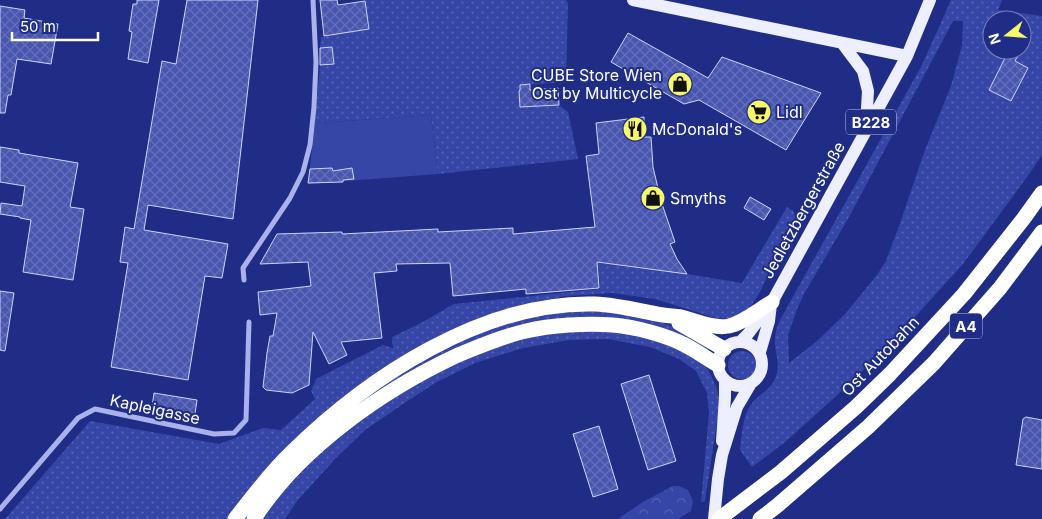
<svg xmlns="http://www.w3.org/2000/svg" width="1042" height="519" font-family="Inter,sans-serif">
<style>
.grass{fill:url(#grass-dots);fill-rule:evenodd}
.forest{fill:url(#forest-crowns)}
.garden{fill:#3646a6}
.building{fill:url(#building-cross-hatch);stroke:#ced4f8}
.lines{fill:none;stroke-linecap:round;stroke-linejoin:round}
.minor{stroke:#a9b2ea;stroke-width:5}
.primary{stroke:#edeefe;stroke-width:12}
.motorway{stroke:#fff;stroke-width:15}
.labels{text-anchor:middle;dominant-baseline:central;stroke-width:4;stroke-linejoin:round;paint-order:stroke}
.shield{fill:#202d86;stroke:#bcc0db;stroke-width:1}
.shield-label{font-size:15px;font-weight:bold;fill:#fff}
.poi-label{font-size:16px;fill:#fff;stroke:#202d86;text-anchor:start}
.street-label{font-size:16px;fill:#fff;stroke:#202d86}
</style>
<defs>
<pattern id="grass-dots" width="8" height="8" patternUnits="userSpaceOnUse" patternTransform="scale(1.25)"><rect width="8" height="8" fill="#3646a6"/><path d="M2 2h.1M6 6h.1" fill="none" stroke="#5462b3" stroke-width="1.8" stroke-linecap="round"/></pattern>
<pattern id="forest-crowns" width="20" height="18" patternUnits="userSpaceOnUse" patternTransform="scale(1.25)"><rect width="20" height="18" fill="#3646a6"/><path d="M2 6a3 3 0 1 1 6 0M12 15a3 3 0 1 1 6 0" fill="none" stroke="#5462b3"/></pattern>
<pattern id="building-cross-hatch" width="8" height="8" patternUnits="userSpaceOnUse" patternTransform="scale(1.25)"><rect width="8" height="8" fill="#4856af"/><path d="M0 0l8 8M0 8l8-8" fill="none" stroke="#636fbb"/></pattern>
</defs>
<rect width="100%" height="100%" fill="#202d86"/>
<path class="grass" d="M365 0H566L568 3 566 82 520 85 519 91 521 107 559 105 568 112 578 159 438 174 431 115 315 123 320 65 334 64 332 47 320 48 321 37 369 29Z
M951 0H1002L998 10 1042 16V155L1027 177 963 264 893 341 833 399 784 443 752 467 740 450C742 435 742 415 753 402 763 391 772 390 777 373 780 361 774 351 775 339 775 332 777 327 780 320L922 65ZM992 20H1022V50H992ZM953 21H963L962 45 951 86 925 150 899 226 886 261 877 275 845 314 817 341 789 363 788 335 797 309 804 294 849 217Z
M787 207 794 212 795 218 760 292 747 312 733 319 716 318 655 299 612 293 565 296 528 304 486 316 444 333 400 358 230 519H5L90 421 219 444 263 428 281 430 315 399 311 391 316 379 383 345 393 348 392 337 421 323 454 304 600 289 598 263 687 274 742 283Z
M603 310 657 321 680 329 710 346 706 353 567 320 388 386 248 519H242L364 396 452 343 539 313Z
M567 329 615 330 666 341 706 367 712 377 717 389 720 402 705 501 701 502 709 413 707 393 696 371 679 359 650 347 608 339 569 340 523 348 475 363 437 382 409 400 365 430 335 459 297 501 285 519H263L278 497 323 450 368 413 416 383 465 358 519 338Z
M728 365a14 14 0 1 1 28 0a14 14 0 1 1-28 0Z"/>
<path class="forest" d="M673 486H679L688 490 693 501 691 511 678 519H618L643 502Z"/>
<path class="garden" d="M431 115 438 174 308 184 315 123Z"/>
<path class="building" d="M137 0H159L148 63 128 59 132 32 129 31 133 4H137Z
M187 0H258L233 219 148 205 144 230 228 244 222 278 205 276 188 380 111 367 128 263 120 262 125 227 134 229 162 61 176 64Z
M320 0H337L338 5 365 1 369 29 324 36Z
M0 6 25 10 24 18 58 24 51 64 17 59 11 95H8L5 113H0Z
M628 33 708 78 722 57 821 93 786 150 699 100 684 104 611 62Z
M332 47 334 64 320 65V48Z
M1008 52 1017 57 1015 61 1028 68 1011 101 989 90Z
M530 84V90L558 88 559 105 520 107 519 91 520 90V85Z
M644 117V137H651L653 167 661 201 675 242 670 244 677 259 687 274 597 262 599 288 526 294V289L453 296 450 263 396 264 397 271 374 273 382 338 341 342 347 355 329 364 313 332 309 385 292 393 266 390 263 387 267 353 270 336H273L277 313 260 315 258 292 311 286 308 262 260 264 277 234 342 232V234L438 229V232L513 228V234L595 227 586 156 599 154 596 123Z
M0 147 19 150V153L78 163 70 207 84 209 73 280 23 272 31 220 20 218V217L0 214 1 203 22 206 25 186 0 182Z
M332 168 333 171 352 168 354 179 343 180V182L308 183 310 169Z
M750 197 771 209 764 220 744 208Z
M0 291 14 293 5 351 0 350Z
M649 375 676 461 648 470 621 384Z
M154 393 197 400 194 421 151 414Z
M1026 417 1042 420V469L1016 465 1023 419Z
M599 426 618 489 593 497 573 434Z"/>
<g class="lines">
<path class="minor" d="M244 280 243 268 290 198 303 172 310 145 314 107 316 62 313 0
M0 509 78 418 95 409 214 434 234 433 246 420 249 322"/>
<path class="primary" d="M633 0 907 56
M842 43 863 71 868 91 866 125
M741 341 748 334 772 302 907 56 930 0
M718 364a22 22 0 1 1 44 0a22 22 0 1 1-44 0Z
M760 352 769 321 771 304
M722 441 725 397V381
M714 519 718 479 722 455 737 407 750 385"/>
<path class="motorway" d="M679 323 724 349
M235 519C253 496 270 473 291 453 368 377 483 301 595 304 619 305 640 311 663 315 669 316 675 316 681 317 696 321 714 329 729 326 745 322 758 310 772 302
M254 519C299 448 383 390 458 355 480 346 503 336 526 331 551 325 587 323 613 325 635 327 666 335 685 345 697 351 707 359 718 365
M719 519 781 472 856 407 890 374 964 294 1024 218 1042 193
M760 519 778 505 868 427 934 363 1000 288 1042 232"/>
</g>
<defs>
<symbol id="shop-disc" viewBox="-11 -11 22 22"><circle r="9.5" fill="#f5f869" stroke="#202d86"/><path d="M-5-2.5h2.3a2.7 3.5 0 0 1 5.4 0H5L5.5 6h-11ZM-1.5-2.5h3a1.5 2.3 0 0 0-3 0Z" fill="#111"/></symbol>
<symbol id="supermarket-disc" viewBox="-11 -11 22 22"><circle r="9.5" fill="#f5f869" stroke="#202d86"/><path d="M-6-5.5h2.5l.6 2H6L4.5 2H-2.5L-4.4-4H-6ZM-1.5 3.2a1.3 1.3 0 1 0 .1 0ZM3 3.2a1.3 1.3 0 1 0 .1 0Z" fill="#111"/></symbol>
<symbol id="restaurant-disc" viewBox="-11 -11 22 22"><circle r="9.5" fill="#f5f869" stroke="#202d86"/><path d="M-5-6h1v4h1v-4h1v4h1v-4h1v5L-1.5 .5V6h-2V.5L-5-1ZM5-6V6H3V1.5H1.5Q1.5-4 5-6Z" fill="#111"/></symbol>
</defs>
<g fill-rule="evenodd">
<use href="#shop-disc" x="666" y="70" width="28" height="28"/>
<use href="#supermarket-disc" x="745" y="98" width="28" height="28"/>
<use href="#restaurant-disc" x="621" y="115" width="28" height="28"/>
<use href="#shop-disc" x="639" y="184" width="28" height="28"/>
</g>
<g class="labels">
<g class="shield">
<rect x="846" y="109.5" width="50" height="25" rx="4"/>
<rect x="950" y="313.5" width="32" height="25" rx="4"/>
</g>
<g class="shield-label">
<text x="871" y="122">B228</text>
<text x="966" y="326">A4</text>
</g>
<g class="poi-label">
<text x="662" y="75" text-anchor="end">CUBE Store Wien<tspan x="662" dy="18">Ost by Multicycle</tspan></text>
<text x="776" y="112">Lidl</text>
<text x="652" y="129">McDonald's</text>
<text x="670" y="198">Smyths</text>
</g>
<g class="street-label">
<text transform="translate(803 210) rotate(-61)">Jedletzbergerstraße</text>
<text transform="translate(880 356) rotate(-46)">Ost Autobahn</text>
<text transform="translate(155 409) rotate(12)">Kapleigasse</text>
</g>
</g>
<g transform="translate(1007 35) rotate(253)"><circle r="24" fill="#202d86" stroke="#7981b6"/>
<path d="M0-4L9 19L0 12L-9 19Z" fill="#f5f869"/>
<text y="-8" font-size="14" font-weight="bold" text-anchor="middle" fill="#ffffff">N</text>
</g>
<path d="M12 32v8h86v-8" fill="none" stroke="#ffffff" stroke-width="2.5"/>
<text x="20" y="32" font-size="15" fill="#ffffff" stroke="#202d86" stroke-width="4" paint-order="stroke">50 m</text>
</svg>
